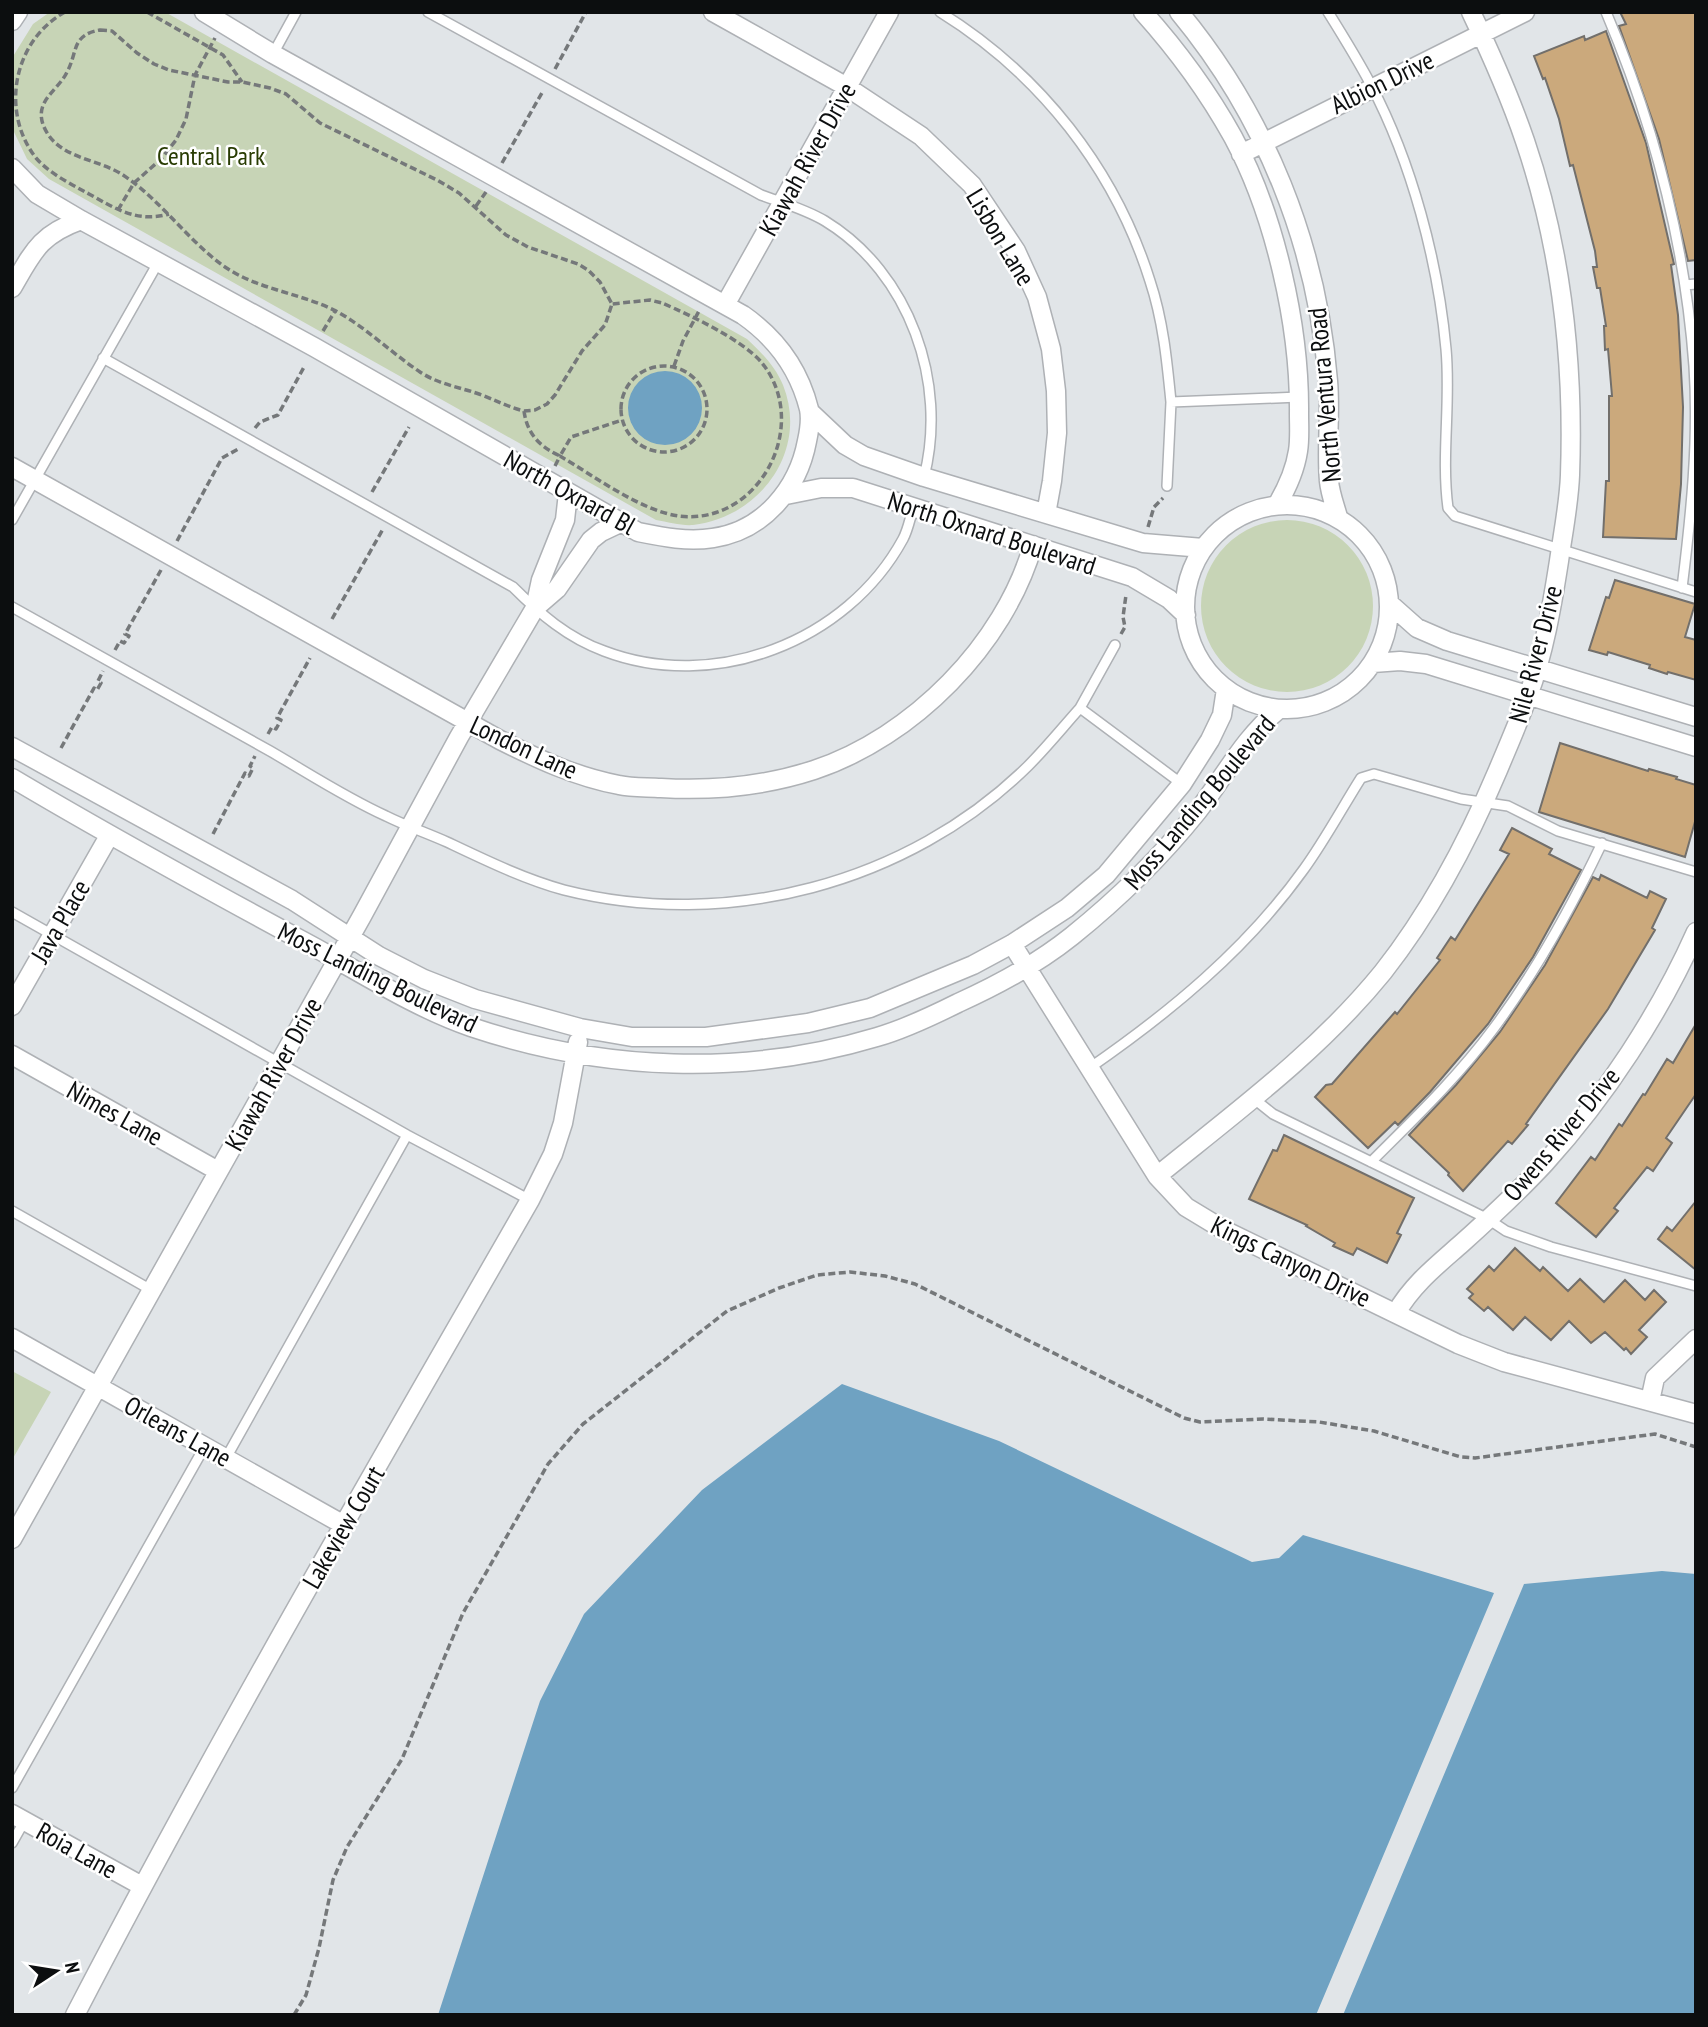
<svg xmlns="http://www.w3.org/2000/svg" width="1708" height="2027" font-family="'PT Sans Narrow',sans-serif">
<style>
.green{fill:#c7d4b6}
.water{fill:#6fa2c2}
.building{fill:#cba97c;stroke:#726f6b;stroke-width:2}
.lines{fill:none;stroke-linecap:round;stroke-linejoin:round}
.service-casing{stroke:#aeb1b5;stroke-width:12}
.minor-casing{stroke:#aeb1b5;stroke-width:21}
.path{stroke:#75787a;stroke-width:3.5;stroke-dasharray:7 3.5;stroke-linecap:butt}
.service{stroke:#fff;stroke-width:9}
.minor{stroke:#fff;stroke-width:18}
.labels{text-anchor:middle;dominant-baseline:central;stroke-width:5;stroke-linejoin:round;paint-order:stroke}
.street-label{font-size:26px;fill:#0c0e0f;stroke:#fff}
.park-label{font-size:26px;fill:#293c03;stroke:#fff}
</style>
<rect width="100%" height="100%" fill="#e1e5e8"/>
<path class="green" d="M50 12H165L747 339C762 353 775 366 783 385 809 450 761 517 693 525 682 526 668 522 656 520L49 179 27 159 14 132 12 58 33 24Z
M1201 606a86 86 0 1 1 172 0a86 86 0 1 1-172 0Z
M12 1371 51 1392 12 1460Z"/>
<path class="water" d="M628 408a37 37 0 1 1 74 0a37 37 0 1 1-74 0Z
M842 1384 999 1441 1252 1562 1279 1558 1303 1535 1494 1593 1316 2015H438L540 1701 584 1614 702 1490Z
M1662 1571 1696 1574V2015H1343L1524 1584Z"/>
<path class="building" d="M1620 12H1696V260L1688 261 1659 139 1619 26 1626 24Z
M1606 31 1646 143 1674 264 1671 265 1678 315 1683 407 1681 484 1676 539 1603 537 1606 481H1609V396H1612L1608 349 1605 350 1604 326H1606L1600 288H1597L1593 267H1597L1595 251 1573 165 1570 166 1559 119 1545 78 1543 79 1534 56 1584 36 1585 40Z
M1615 580 1695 604 1685 637 1696 640V680L1668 672 1667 674 1649 668 1650 665 1608 652 1607 655 1589 650 1606 597 1609 598Z
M1560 743 1648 771 1649 769 1677 777 1676 779 1696 785V818L1685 857 1539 812Z
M1512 828 1552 849 1549 854 1581 870 1533 957 1488 1024 1430 1092 1398 1125 1395 1122 1368 1148 1315 1097 1326 1085 1332 1084 1395 1012 1397 1014 1440 960 1437 958 1451 937 1455 940 1509 854 1500 850Z
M1601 875 1647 898 1650 891 1666 899 1652 928 1655 930 1608 1009 1526 1124 1528 1125 1512 1144 1508 1141 1463 1191 1448 1175 1449 1173 1409 1135 1456 1085 1500 1032 1545 965 1593 877 1599 880Z
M1696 1024V1094L1666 1138 1672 1143 1653 1171 1647 1167 1614 1208 1618 1211 1596 1237 1556 1203 1591 1157 1595 1160 1619 1124 1622 1126 1643 1094 1645 1095 1667 1059 1673 1063Z
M1284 1135 1414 1198 1397 1233 1401 1235 1387 1263 1357 1248 1353 1255 1333 1246 1335 1243 1306 1226 1307 1225 1249 1199 1273 1150 1277 1151Z
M1696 1201V1270L1658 1239 1667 1227 1672 1231Z
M1515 1248 1540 1271 1543 1267 1568 1291 1580 1279 1604 1302 1625 1280 1645 1300 1654 1290 1666 1302 1639 1330 1647 1337 1631 1354 1626 1348 1624 1350 1605 1332 1591 1343 1569 1321 1551 1340 1525 1317 1513 1330 1488 1307 1484 1311 1469 1298 1473 1294 1467 1289 1489 1266 1494 1271Z"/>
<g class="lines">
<defs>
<path id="service" d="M428 12 761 195C783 203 805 209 825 221 910 273 948 383 924 477
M940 12C1040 74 1115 169 1150 281 1163 320 1167 361 1171 402L1299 397
M1328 12C1343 36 1358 60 1371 85 1412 163 1438 262 1446 349 1451 402 1441 456 1448 508L1455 516 1696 592
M1606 12C1654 125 1685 243 1694 366 1699 440 1691 515 1682 588
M273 54 296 12
M1685 285 1696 284
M103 358 513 587C540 614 568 638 604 651 714 693 847 642 903 539 908 530 910 518 913 509
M1167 486 1171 402
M12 520 159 261
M12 607C98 655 184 703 270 751 308 773 346 798 386 816 406 826 427 833 447 842 485 860 524 879 564 890 727 931 908 884 1028 766 1046 748 1063 727 1080 708L1182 784
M1080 708 1115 645
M12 912 407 1135 530 1200
M1088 1069C1169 1013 1246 950 1304 869 1325 840 1342 808 1361 778L1374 774 1461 799 1508 806 1558 831 1696 872
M1253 1098 1273 1114 1488 1219 1506 1231 1551 1247 1696 1286
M1371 1162C1414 1119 1458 1077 1494 1028 1537 970 1571 908 1602 843
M12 1211 153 1291
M226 1458 407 1135
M12 1788 205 1446
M12 1843 25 1820"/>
<path id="minor" d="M713 12 847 87 921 136 972 185 1016 251 1037 297 1051 349 1056 391 1057 433 1052 481 1046 514
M1143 12C1178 51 1208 92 1233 137 1275 215 1300 326 1299 414 1299 426 1300 439 1298 451 1295 471 1287 488 1277 505
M1179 12C1266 117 1317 245 1328 381 1331 414 1326 448 1329 481 1330 493 1335 506 1338 517
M12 21 18 12
M1241 154 1525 12
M12 168 37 194 81 220 314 347 638 532C663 537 687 542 713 538 763 531 798 489 807 441 809 432 811 419 809 409 799 369 776 338 743 315L273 54 204 12
M12 288C33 252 39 235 81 220
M725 305 889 12
M810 412 845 445 864 456 924 477 1143 543 1203 548
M12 467 500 740C538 759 576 777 619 785 632 788 647 787 661 788 712 791 765 786 814 770 913 737 1004 645 1033 545
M786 495 821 488H853L1132 577 1169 599 1186 615
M1185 607a102 102 0 1 1 204 0a102 102 0 1 1-204 0Z
M1390 604 1417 628 1447 641 1696 717
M535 608 541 580 565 520 568 493
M1373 663 1400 661 1426 664 1696 747
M12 747 292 900 379 956 424 979 475 999 580 1028 632 1037H706L808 1023 870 1008 973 965 1012 944 1067 908 1106 875 1182 784 1210 740 1222 715 1226 689
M12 778C111 837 212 892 314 947 365 975 416 1008 471 1027 602 1071 744 1077 877 1037 905 1029 932 1016 958 1003 998 985 1037 964 1072 936 1118 899 1160 858 1197 812 1226 775 1242 740 1279 709
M1012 944 1157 1176 1186 1207 1224 1230 1458 1344 1504 1362 1696 1414
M12 1006 109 836
M12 1055 218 1171
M1157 1176C1236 1112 1319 1051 1383 972 1431 911 1468 841 1498 770 1508 746 1519 721 1528 696 1544 653 1552 606 1559 561 1563 533 1569 503 1570 475 1574 363 1561 247 1525 141 1510 97 1491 54 1471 12
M1396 1313C1413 1284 1436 1266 1461 1244 1490 1218 1519 1191 1545 1163 1605 1097 1660 1013 1696 932
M12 1338 344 1525
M1650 1401 1655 1378 1696 1339
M12 1539 362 916 459 737 535 608 557 589 591 540 601 532 620 523
M12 1814 142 1886
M75 2015C218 1739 375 1470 530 1200L553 1154 563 1123 578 1042"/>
</defs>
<use href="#service" class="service-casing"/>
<use href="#minor" class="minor-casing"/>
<path class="path" d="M65 12C13 41 0 112 36 158 50 174 71 184 89 194 116 209 138 223 169 214
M147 12 223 55 242 82
M100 30 112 31 137 53 154 64 169 70 228 82H242L270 88 286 94 320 123 437 180 459 193 506 235 528 247 578 264 588 270 600 282 612 304 605 325 582 351 555 395 547 404 535 410 524 411C508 407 495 400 479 394 459 387 438 384 420 372 390 352 366 327 334 310 299 293 257 289 225 267 187 240 162 201 123 175 97 158 58 159 44 127 33 101 58 91 67 72 78 52 71 35 100 30Z
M555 69 586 12
M502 163 543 91
M476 206 486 192
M118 210 134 183 161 159 176 140 186 119 195 75 215 38
M323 331 335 311
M621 409a43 43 0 1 1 86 0a43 43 0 1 1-86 0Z
M674 366 683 341 699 311
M524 411C527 434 540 447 560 456L571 437 622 420
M255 428 260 422 278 415 304 367
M555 466 560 456C594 476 641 511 679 516 759 526 812 425 762 363 743 340 690 315 662 303L650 300 612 304
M372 492 409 427
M1148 527 1154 507 1163 498
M177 541 222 458 240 448
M332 619 383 529
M1121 634 1125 627 1123 617 1126 595
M115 650 120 641 124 643 129 636 125 634 161 570
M268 734 272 727 276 729 281 720 277 718 310 658
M61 748 94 688 97 690 101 683 98 681 103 671
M213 834 245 773 249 776 253 768 250 766 255 756
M294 2015 306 1995 319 1948 333 1880 347 1847 402 1759 463 1613 548 1464 583 1424 727 1311 779 1288 817 1275 850 1272 885 1276 915 1284 1184 1418 1200 1422 1263 1419 1319 1422 1374 1431 1461 1457 1475 1458 1655 1434 1696 1447"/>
<use href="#service" class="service"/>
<use href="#minor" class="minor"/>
</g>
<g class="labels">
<g class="street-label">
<text transform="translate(1382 82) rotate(-26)">Albion Drive</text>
<text transform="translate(807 159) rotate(-61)">Kiawah River Drive</text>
<text transform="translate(1001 237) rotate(59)">Lisbon Lane</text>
<text transform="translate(1324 395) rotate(-95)">North Ventura Road</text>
<text transform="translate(570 492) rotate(29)">North Oxnard Bl</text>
<text transform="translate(992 533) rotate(18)">North Oxnard Boulevard</text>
<text transform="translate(1535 654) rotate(-75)">Nile River Drive</text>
<text transform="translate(524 747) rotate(25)">London Lane</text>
<text transform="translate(1199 802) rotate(-50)">Moss Landing Boulevard</text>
<text transform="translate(60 921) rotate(-60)">Java Place</text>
<text transform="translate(378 977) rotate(26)">Moss Landing Boulevard</text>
<text transform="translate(273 1074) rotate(-61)">Kiawah River Drive</text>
<text transform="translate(115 1113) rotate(29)">Nimes Lane</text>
<text transform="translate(1561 1134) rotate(-50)">Owens River Drive</text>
<text transform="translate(1291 1261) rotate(26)">Kings Canyon Drive</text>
<text transform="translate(178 1431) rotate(29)">Orleans Lane</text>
<text transform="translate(343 1527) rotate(-60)">Lakeview Court</text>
<text transform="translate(77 1850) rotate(29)">Roia Lane</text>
</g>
<g class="park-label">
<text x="211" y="155">Central Park</text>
</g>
</g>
<rect width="1708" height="2027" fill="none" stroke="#0c0e0f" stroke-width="28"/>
<g transform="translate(56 1971) rotate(78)" stroke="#ffffff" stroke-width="5" paint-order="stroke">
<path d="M0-5L12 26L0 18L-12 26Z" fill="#0c0e0f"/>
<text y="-10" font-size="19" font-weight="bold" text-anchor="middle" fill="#0c0e0f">N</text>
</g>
</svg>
